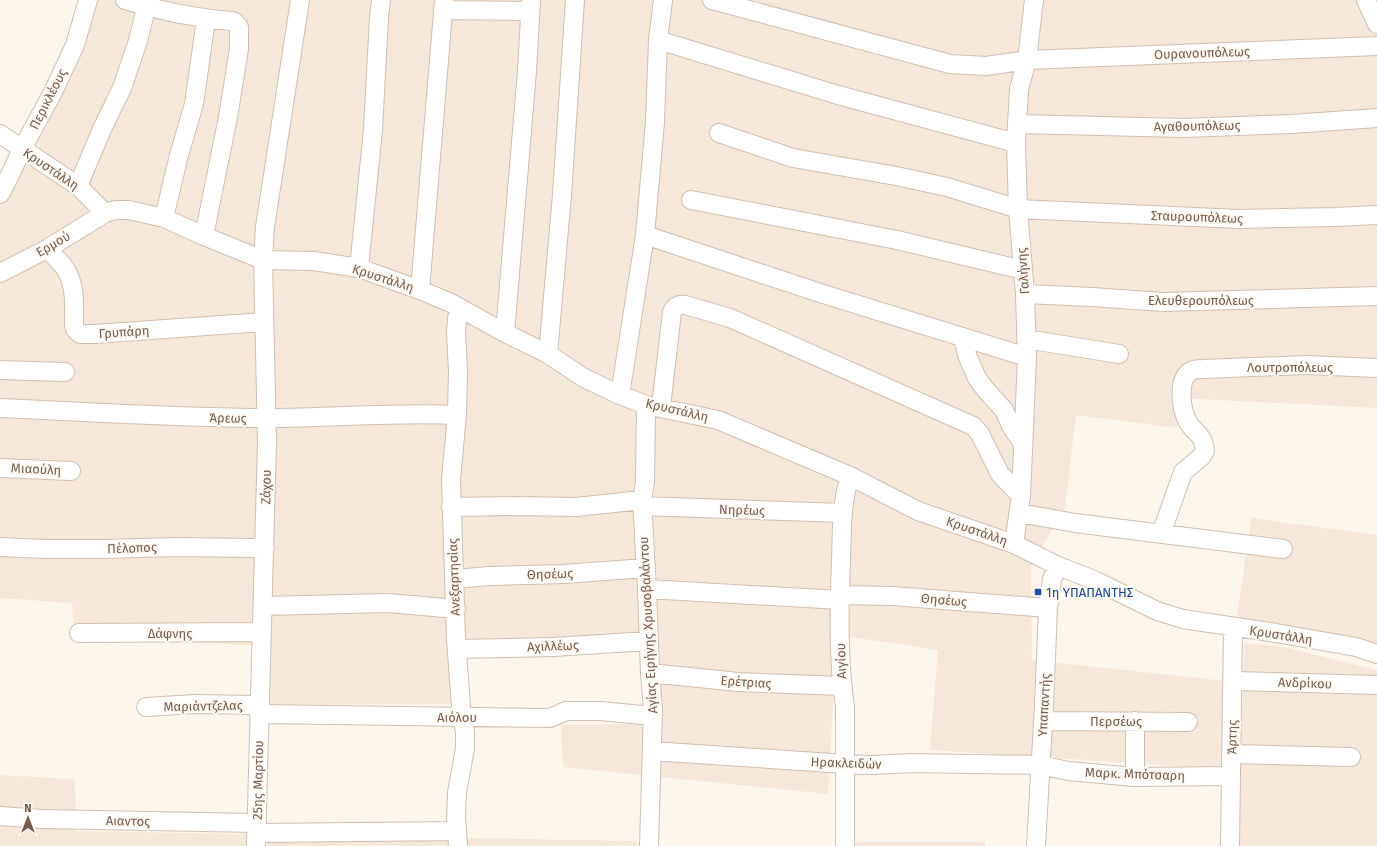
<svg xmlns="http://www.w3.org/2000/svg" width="1377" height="846" font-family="'Fira Sans',sans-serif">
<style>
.residential{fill:#f5e8da}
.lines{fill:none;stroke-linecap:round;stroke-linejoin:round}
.minor-casing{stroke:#d1beb0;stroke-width:20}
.minor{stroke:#fff;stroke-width:18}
.transit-dot{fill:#1a4fb4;stroke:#fffaf3;stroke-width:1.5}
.labels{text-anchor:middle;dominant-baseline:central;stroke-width:4;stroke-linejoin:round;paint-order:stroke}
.street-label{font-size:13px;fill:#7a5c4d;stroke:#fffaf3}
.transit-label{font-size:13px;fill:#164399;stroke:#fffaf3;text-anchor:start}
</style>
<rect width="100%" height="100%" fill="#fdf6ec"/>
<path class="residential" d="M83 0H1377V408L1179 398 1178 428 1076 415 1065 508 1031 565 1032 660 1226 681 1221 769 930 750 938 650 837 635 828 794 563 767 561 725 655 724 653 651 454 642 458 704 265 705 264 646 74 637 72 603 0 598V206L32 143Z
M1251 518 1377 535V644L1237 617Z
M1245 643 1284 647 1377 670V846H1236Z
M0 775 75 779 76 831 637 841V846H0Z
M846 842H985V846H846Z"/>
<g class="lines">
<defs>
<path id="minor" d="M125 0C159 11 195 18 231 21L235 22 239 27V49L228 117 204 236
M712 0 950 64 986 66 1027 60 1377 46
M1366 0 1377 24
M443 10 530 11
M658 40 838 95 1016 143
M1017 124 1184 128 1291 124 1377 118
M719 133 793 158 896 176 947 187 1018 209 1239 219 1335 217 1377 215
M0 134 78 186 105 213
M78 186 102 129 122 88 138 41 148 0
M0 194 10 175 22 149 53 92 75 45 88 0
M691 200 897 240 1023 270
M164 218 179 155 194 104 206 19
M645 235 820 293 1027 357
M47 249C53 255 61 262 66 270 76 286 74 307 74 325L75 329 80 334H95L264 322
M359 268 373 130 379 17 381 0
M0 273 47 249 105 213 115 210H129L164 218 204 236 263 260 314 261 359 268 420 290 451 303 505 333 548 354 584 378 620 395 646 405 718 420 850 476 918 511 1014 544 1058 566 1094 580 1157 611 1183 619 1276 633 1356 647 1377 654
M420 290 444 0
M1025 294 1092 297 1163 302 1377 296
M505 333 527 71 531 0
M963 337 967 355 977 378 985 389 1004 410 1011 426 1023 444
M1026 339 1119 354
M548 354 562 195 575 0
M0 370 65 372
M620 395 645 235 655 122 658 40 663 0
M646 405 645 482 642 500 647 589 650 673 653 709 649 846
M661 407 672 312C675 306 678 304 685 305L730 318 973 426 980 434 1000 474 1021 496
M0 408C90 412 179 418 269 418 332 418 394 412 457 415
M0 468 71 471
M642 506 842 513
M451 507 517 506 576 507 642 500
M1019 513 1075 523 1283 549
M1161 534 1183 472 1201 457 1205 451C1203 431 1194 435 1187 420 1181 408 1177 379 1191 371 1195 369 1199 369 1203 369L1306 365 1377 368
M1014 544 1021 496 1027 357 1025 294 1018 209 1016 143 1019 89 1027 60 1034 0
M0 547 46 549H102L178 547 265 548
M455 579 489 576 564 574 645 568
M647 589 840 600
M840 595 892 596 1048 608
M263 606 388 603 456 609
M79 633 262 632
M457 649 553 647 649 641
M650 673 738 682 842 686
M1233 681 1377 685
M146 707 195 704 259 705
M259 714 550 718 566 711H600L653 716
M1043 721 1188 722
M652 751 846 764 872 765 912 763 1041 765 1068 771 1135 777 1231 776
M1232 754 1351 757
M1135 777V721
M0 816 42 819 257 823
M257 833 457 831
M256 846 267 441 263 260 265 227 300 0
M458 846 456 817 457 793 465 748V733L461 707 456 639 451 479 457 415 458 371 456 332 457 319 459 307
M845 846V707C838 659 839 609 841 561 842 532 841 503 850 476
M1036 846 1044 705 1048 608 1052 579 1058 566
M1230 846 1233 627"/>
</defs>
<use href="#minor" class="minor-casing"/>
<use href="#minor" class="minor"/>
</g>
<rect class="transit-dot" x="1034" y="588" width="8" height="8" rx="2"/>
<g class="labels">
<g class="street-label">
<text transform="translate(1202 53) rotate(-2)">Ουρανουπόλεως</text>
<text transform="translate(48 99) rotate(-63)">Περικλέους</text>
<text transform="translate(1197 126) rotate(-1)">Αγαθουπόλεως</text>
<text transform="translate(51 169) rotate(34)">Κρυστάλλη</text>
<text transform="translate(1197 217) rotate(2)">Σταυρουπόλεως</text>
<text transform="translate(53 244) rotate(-30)">Ερμού</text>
<text transform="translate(1023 271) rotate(-94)">Γαλήνης</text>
<text transform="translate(383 278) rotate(18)">Κρυστάλλη</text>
<text x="1201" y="300">Ελευθερουπόλεως</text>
<text transform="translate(124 332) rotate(-4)">Γρυπάρη</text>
<text x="1290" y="367">Λουτροπόλεως</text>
<text transform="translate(677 410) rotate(13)">Κρυστάλλη</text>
<text transform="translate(228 418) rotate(1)">Άρεως</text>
<text transform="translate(36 469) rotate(3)">Μιαούλη</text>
<text transform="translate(266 487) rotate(-89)">Ζάχου</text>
<text transform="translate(742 510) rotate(2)">Νηρέως</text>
<text transform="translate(977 531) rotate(19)">Κρυστάλλη</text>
<text transform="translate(132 548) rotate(-2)">Πέλοπος</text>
<text transform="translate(550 574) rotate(-2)">Θησέως</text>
<text transform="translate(454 577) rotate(-92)">Ανεξαρτησίας</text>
<text transform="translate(944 600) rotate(5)">Θησέως</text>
<text transform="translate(648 625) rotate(-93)">Αγίας Ειρήνης Χρυσοβαλάντου</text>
<text x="170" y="633">Δάφνης</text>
<text transform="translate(1281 635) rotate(9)">Κρυστάλλη</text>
<text transform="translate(553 646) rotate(-2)">Αχιλλέως</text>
<text transform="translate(841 661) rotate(-92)">Αιγίου</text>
<text transform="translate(746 682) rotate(4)">Ερέτριας</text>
<text transform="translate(1305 683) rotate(2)">Ανδρίκου</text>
<text transform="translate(1044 705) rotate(-87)">Υπαπαντής</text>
<text transform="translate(203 706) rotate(-1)">Μαριάντζελας</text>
<text x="457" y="717">Αιόλου</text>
<text x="1116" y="721">Περσέως</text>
<text transform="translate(1232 737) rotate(-89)">Άρτης</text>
<text transform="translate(846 763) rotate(2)">Ηρακλειδών</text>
<text transform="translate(1135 774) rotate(2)">Μαρκ. Μπότσαρη</text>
<text transform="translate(258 780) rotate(-89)">25ης Μαρτίου</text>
<text transform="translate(128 821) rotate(1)">Αιαντος</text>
</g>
<g class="transit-label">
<text x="1046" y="592">1η ΥΠΑΠΑΝΤΗΣ</text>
</g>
</g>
<g transform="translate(28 818)" stroke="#fffaf3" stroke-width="3" paint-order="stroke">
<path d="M0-3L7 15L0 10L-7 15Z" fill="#7a5c4d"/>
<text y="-6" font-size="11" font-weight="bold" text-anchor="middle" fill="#7a5c4d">N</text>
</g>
</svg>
